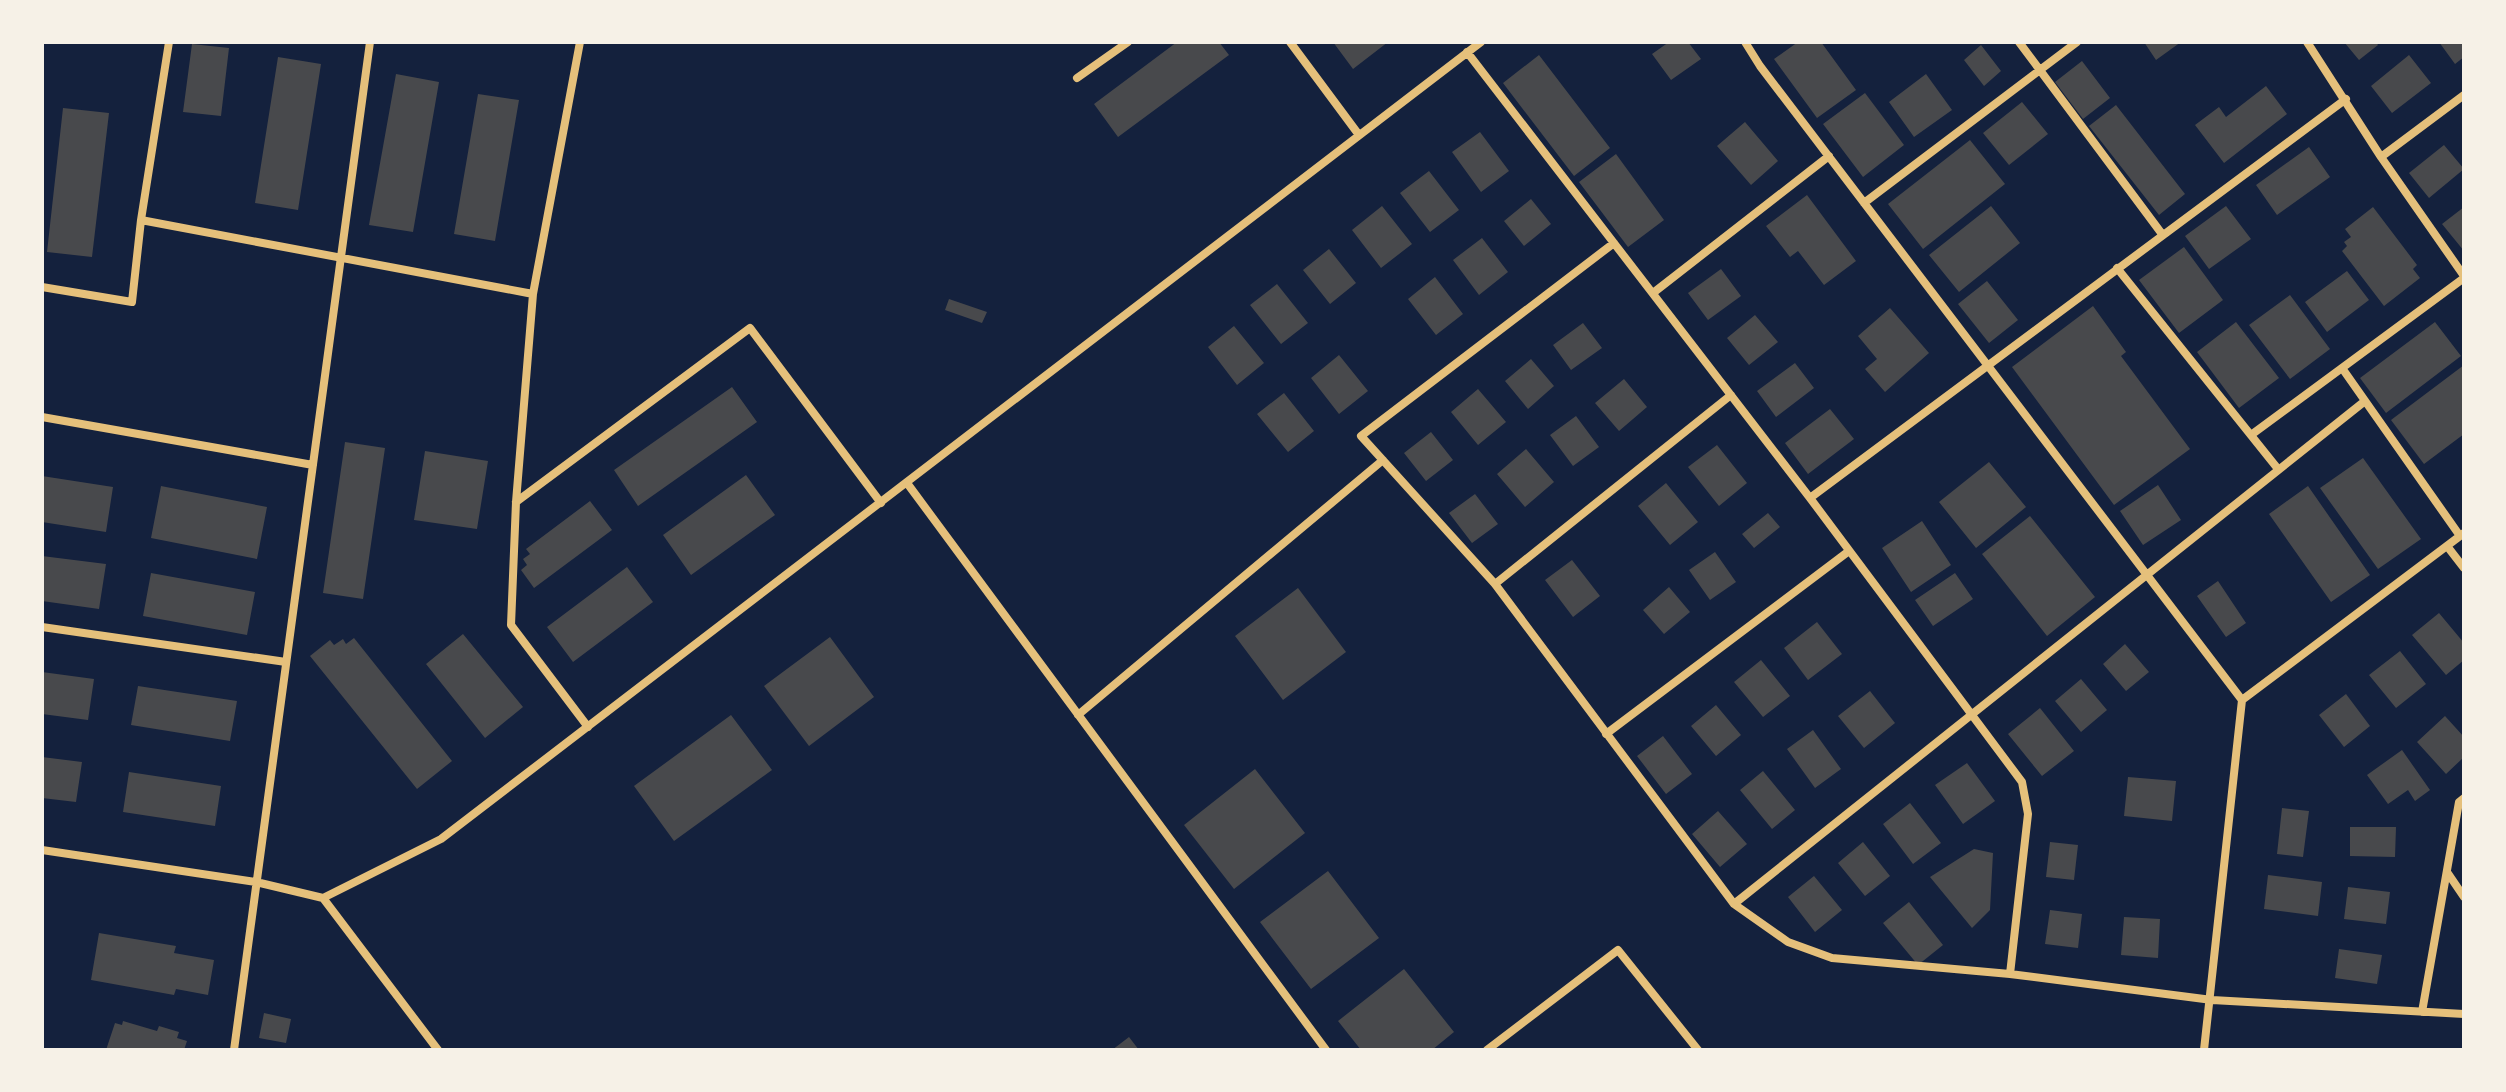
<svg xmlns="http://www.w3.org/2000/svg" width="2506" height="1092" font-family="Overpass,sans-serif">
<style>
.building{fill:#48494c}
.lines{fill:none;stroke-linecap:round;stroke-linejoin:round}
.minor{stroke:#e5c07b;stroke-width:8}
</style>
<rect width="100%" height="100%" fill="#14213d"/>
<path class="building" d="M1177 42H1219L1229 55 1118 137 1094 104Z
M1333 42H1388L1353 69Z
M1669 42H1688L1701 59 1671 80 1652 54Z
M1798 42H1821L1856 90 1817 118 1774 59Z
M2144 42H2181L2156 60Z
M2344 42H2376L2378 45 2359 60Z
M2439 42H2464V57L2455 64Z
M192 44 229 48 221 116 183 112Z
M1981 45 2001 71 1984 86 1964 60Z
M1539 55 1610 148 1574 176 1503 83Z
M2409 55 2431 83 2392 113 2371 86Z
M278 57 321 64 298 210 255 203Z
M2082 61 2110 98 2083 119 2055 82Z
M396 74 439 82 413 232 369 225Z
M1926 74 1952 110 1914 137 1889 102Z
M2266 86 2287 114 2224 163 2195 125 2219 107 2226 117Z
M1865 93 1904 145 1863 177 1823 124Z
M478 94 519 100 495 241 454 234Z
M2022 102 2048 134 2009 165 1983 133Z
M2116 105 2185 194 2159 215 2089 126Z
M63 108 109 113 92 257 47 252Z
M1745 122 1778 161 1751 185 1717 146Z
M1480 132 1509 171 1481 192 1452 152Z
M1970 140 2005 184 1923 249 1888 204Z
M2444 145 2464 169 2429 198 2409 173Z
M2309 147 2330 177 2277 215 2256 185Z
M1616 154 1664 220 1628 247 1579 182Z
M1429 171 1459 210 1430 232 1400 193Z
M1807 195 1856 261 1824 285 1798 251 1790 257 1766 226Z
M1531 199 1551 224 1524 246 1504 221Z
M1382 206 1412 244 1381 268 1352 230Z
M1991 206 2020 243 1959 292 1929 255Z
M2226 206 2251 239 2209 269 2185 236Z
M2373 207 2417 265 2413 269 2420 278 2384 306 2342 251 2347 246 2344 242 2351 237 2345 229Z
M2464 207V251L2442 224Z
M1482 238 1508 272 1479 295 1453 260Z
M2184 247 2223 300 2179 333 2139 280Z
M1329 249 1356 283 1330 304 1303 270Z
M1721 269 1741 296 1708 320 1688 293Z
M2347 271 2369 300 2327 332 2305 302Z
M1435 277 1463 314 1436 335 1408 299Z
M1987 281 2018 320 1989 343 1958 304Z
M1277 284 1308 323 1281 344 1250 305Z
M2290 295 2330 349 2290 379 2249 325Z
M949 299 987 312 982 323 945 310Z
M2093 306 2126 352 2121 356 2190 449 2114 505 2012 367Z
M1890 308 1929 353 1885 392 1865 369 1877 359 1858 336Z
M1755 315 1778 342 1749 365 1727 338Z
M2236 322 2279 378 2239 408 2197 352Z
M2435 322 2461 356 2386 413 2360 378Z
M1583 323 1602 348 1571 370 1553 345Z
M1234 326 1264 363 1237 385 1208 347Z
M1339 355 1368 391 1339 414 1311 378Z
M1531 359 1554 386 1528 409 1505 381Z
M1795 363 1814 388 1776 417 1757 391Z
M2464 365V434L2424 464 2391 420Z
M1624 379 1647 407 1619 431 1595 403Z
M732 387 757 422 638 506 614 470Z
M1478 389 1506 422 1478 445 1451 412Z
M1284 393 1314 431 1288 452 1257 414Z
M1830 409 1854 439 1808 474 1785 443Z
M1576 416 1599 447 1573 466 1550 435Z
M1431 432 1453 460 1426 481 1404 453Z
M345 442 385 448 363 599 323 593Z
M1717 445 1747 483 1719 506 1688 467Z
M1526 449 1554 482 1525 507 1497 474Z
M425 451 488 461 477 529 414 520Z
M2363 458 2421 539 2378 569 2320 488Z
M1989 462 2026 507 1976 548 1939 502Z
M746 475 775 515 691 575 663 535Z
M42 476 113 487 106 532 42 522Z
M1666 483 1698 522 1670 545 1638 506Z
M2158 485 2181 520 2143 545 2120 511Z
M161 486 267 507 257 559 151 538Z
M2308 486 2370 575 2331 602 2269 514Z
M1475 494 1498 524 1472 543 1449 513Z
M590 501 612 530 534 588 521 570 527 565 523 559 530 554 526 549Z
M1768 513 1780 527 1754 548 1742 534Z
M2030 516 2095 597 2047 636 1982 554Z
M1922 521 1951 565 1911 592 1882 548Z
M1715 552 1736 582 1710 600 1689 570Z
M42 556 106 564 99 609 42 601Z
M1572 560 1600 596 1573 617 1545 580Z
M627 567 653 602 573 662 547 627Z
M151 573 255 592 247 635 143 616Z
M1955 573 1973 599 1933 626 1915 600Z
M2218 581 2246 623 2226 637 2197 596Z
M1669 587 1690 612 1664 634 1643 610Z
M1298 588 1346 652 1283 700 1235 636Z
M2439 613 2464 643V660L2446 675 2412 635Z
M1817 622 1842 654 1808 680 1784 648Z
M463 634 523 707 485 738 426 664Z
M830 637 874 697 809 746 764 686Z
M354 638 452 761 417 789 310 656 330 640 334 645 343 639 346 644Z
M2125 644 2149 672 2126 691 2103 664Z
M2400 651 2426 684 2396 708 2369 675Z
M1761 660 1790 696 1763 717 1734 682Z
M42 672 94 679 88 720 42 714Z
M2081 679 2107 710 2081 732 2055 701Z
M138 686 237 701 230 741 131 725Z
M1870 691 1895 723 1864 748 1838 716Z
M2346 694 2370 726 2344 747 2319 715Z
M1716 705 1741 735 1716 756 1691 726Z
M2040 708 2074 751 2042 776 2008 734Z
M731 715 772 770 674 841 634 786Z
M2445 716 2464 737V757L2446 774 2417 742Z
M1813 730 1841 769 1815 788 1787 749Z
M1663 736 1692 774 1666 794 1637 756Z
M2402 750 2430 790 2415 801 2408 790 2388 804 2367 775Z
M42 757 82 762 76 802 42 798Z
M1967 763 1995 801 1963 824 1935 785Z
M1255 769 1305 833 1234 889 1184 825Z
M1763 771 1795 810 1772 829 1740 790Z
M129 772 221 786 215 826 123 812Z
M2128 777 2176 781 2172 821 2124 816Z
M1910 803 1941 843 1913 864 1883 824Z
M2282 808 2309 811 2303 857 2277 854Z
M1718 811 1747 844 1720 867 1692 834Z
M2350 827H2396L2395 857 2350 856Z
M1863 842 1890 876 1865 896 1838 863Z
M2050 842 2078 845 2074 880 2046 877Z
M1974 849 1993 853 1990 910 1972 928 1930 877Z
M1328 871 1379 938 1311 989 1260 922Z
M2268 875 2322 882 2318 916 2264 909Z
M1814 876 1842 910 1815 932 1788 897Z
M2348 887 2390 892 2386 924 2344 919Z
M1909 902 1943 945 1918 965 1883 923Z
M2050 910 2082 914 2078 948 2045 944Z
M2124 917 2160 919 2158 958 2121 955Z
M99 933 176 946 174 953 214 960 208 995 176 989 174 995 91 980Z
M2339 949 2382 955 2377 984 2335 978Z
M1404 969 1454 1032 1432 1050H1361L1338 1021Z
M264 1013 291 1019 286 1043 259 1038Z
M123 1021 157 1031 159 1026 179 1032 177 1038 187 1041 184 1050H106L115 1023 122 1025Z
M1129 1037 1139 1050H1112Z"/>
<g class="lines">
<path class="minor" d="M580 42 533 294 516 502 511 625 588 727
M1290 42 1359 135
M1745 42 1760 66 2242 700
M2019 42 2162 234
M2307 42 2381 157 2464 276
M1467 52 1810 498 2022 782 2028 814 2010 974
M1077 78 1128 42
M2381 157 2464 95
M1864 203 2077 42
M141 220 533 294
M1614 243 1361 436 1495 584 1734 904 1788 942 1832 958 2010 974 2212 1000 2464 1014
M2117 268 2278 469
M42 287 132 302 141 220 169 42
M1653 293 1829 156
M2342 368 2460 536
M42 417 313 465
M2251 435 2464 278
M907 483 1326 1050
M1810 498 2346 99
M516 502 750 328 881 503
M2447 546 2464 568
M1495 584 1731 395
M42 627 286 662
M1078 715 1383 460
M1606 734 1849 551
M42 850 256 882 323 898 441 839 1481 42
M2447 872 2464 897
M323 898 438 1050
M1734 904 2365 401
M2422 1012 2459 802 2464 798
M234 1050 370 42
M1487 1050 1618 950 1698 1050
M2204 1050 2242 700 2464 533"/>
</g>
<rect width="2506" height="1092" fill="none" stroke="#f6f1e7" stroke-width="88"/>
</svg>
